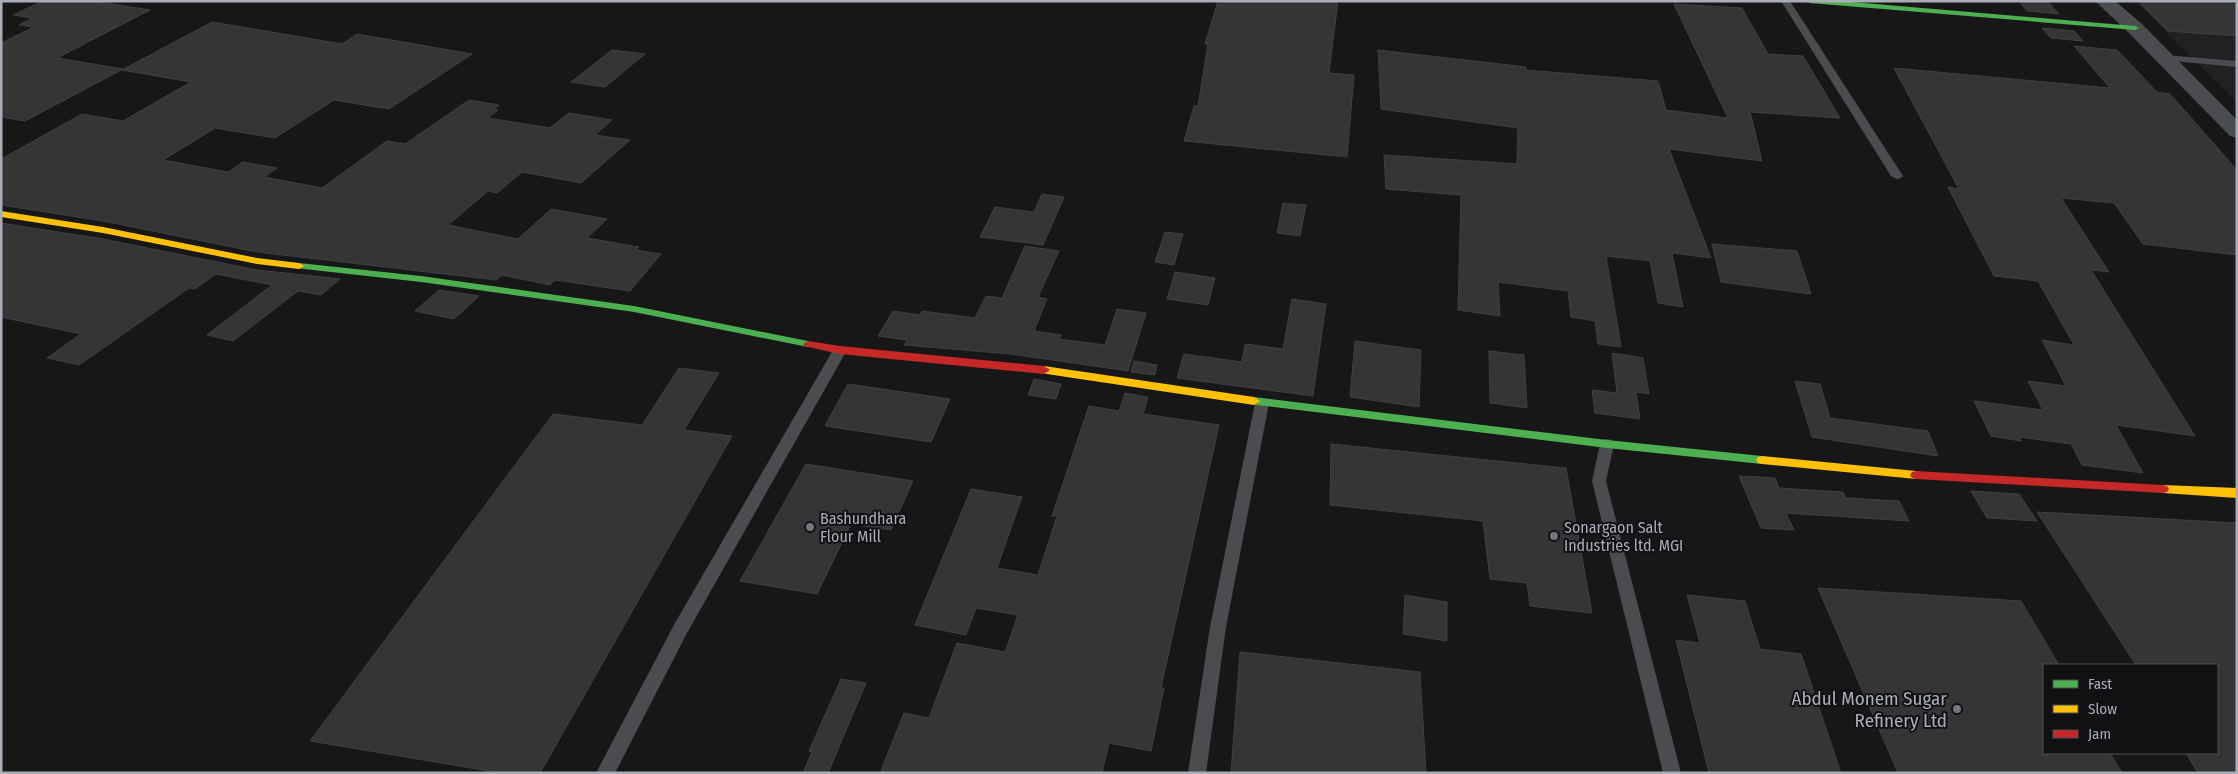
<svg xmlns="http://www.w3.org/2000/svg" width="2238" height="774" font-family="'Fira Sans Condensed',sans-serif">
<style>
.built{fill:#212123}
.building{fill:#353536;stroke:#3f4043}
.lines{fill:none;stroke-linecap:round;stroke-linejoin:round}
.lane{fill:#4b4c50;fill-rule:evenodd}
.street{fill:#4b4c50;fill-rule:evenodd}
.fast{fill:#4caf50;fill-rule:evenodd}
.slow{fill:#ffc107;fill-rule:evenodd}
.jam{fill:#c62828;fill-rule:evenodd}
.poi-dot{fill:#757880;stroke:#111113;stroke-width:2}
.labels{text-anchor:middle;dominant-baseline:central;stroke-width:4;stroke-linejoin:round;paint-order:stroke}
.poi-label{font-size:16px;fill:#a8adb8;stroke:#111113;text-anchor:start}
.near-poi-label{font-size:19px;fill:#a8adb8;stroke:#111113;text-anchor:end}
</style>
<rect width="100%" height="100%" fill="#171717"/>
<path class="built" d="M2135 1H2237V102Z"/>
<path class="building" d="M43 1H93L150 10 57 58 123 69 25 121 1 117V43L34 27 19 25 33 18 13 15Z
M1218 1H1338L1329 73 1354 75 1347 157 1184 141 1194 106H1198L1208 44H1205Z
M2019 1H2047L2059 14 2027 11Z
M2138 1H2237V36L2168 31Z
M1674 4 1742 8 1768 54 1803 56 1840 118 1750 112 1762 161 1669 149 1711 258 1672 253 1683 307 1658 303 1650 261 1606 256 1621 347 1598 344 1595 321 1571 317 1568 291 1498 282 1500 316 1458 310 1461 195 1386 189 1384 155 1517 164 1518 128 1381 109 1378 50 1526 67V70L1658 81 1666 110 1728 118Z
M212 22 342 44 357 34 472 54 389 109 334 100 275 138 215 128 163 160 228 172 243 162 277 168 264 177 322 188 387 141 405 144 469 100 499 105 493 110H498L488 118 550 128 569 113 612 120 595 135 630 140 581 183 522 172 497 193 488 191 448 225 518 239 551 209 607 219 587 238 639 247 636 250 661 254 630 291 555 280 550 285 502 275 496 280 257 252 103 221 1 205V159L82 114 123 121 191 82 122 70Z
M2042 28 2074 31 2083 41 2051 38Z
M2074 46 2117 50 2157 92 2170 94 2237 170V255L2143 244 2114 203 2061 198 2109 272 2091 270 2195 436 2116 425 2143 473 2082 465 2071 444 2019 437 2021 441 1991 436 1974 401 2043 410 2028 381 2066 386 2042 340 2074 345 2038 281 1994 276 1948 187 1959 189 1894 68 2110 88Z
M612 50 645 54 605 87 571 82Z
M1042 194 1064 197 1043 245 980 237 995 207 1034 212Z
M1283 203 1306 205 1300 236 1277 233Z
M1 223 103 239 257 270 340 279 321 295 298 291 233 341 207 335 272 285 216 274 195 289 189 288 79 365 47 358 81 334 1 317Z
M1165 232 1183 234 1174 265 1155 262Z
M1712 244 1797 251 1811 294 1721 282Z
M1025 246 1059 251 1038 297 1047 299 1034 331 1061 335 1059 339 1105 345 1117 309 1146 313 1128 371 1011 354 904 345 907 340 878 336 893 311 920 315 922 311 975 318 986 296 1002 298Z
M1175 272 1215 278 1208 305 1167 299Z
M439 290 479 296 454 319 415 311Z
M1292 299 1326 304 1313 396 1177 378 1184 354 1242 362 1245 344 1283 349Z
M1355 341 1421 350 1419 407 1350 397Z
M1489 351 1524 355 1527 408 1490 403Z
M1612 353 1643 358 1649 394 1636 392 1640 419 1595 413 1592 390 1617 393Z
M1134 361 1157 365 1155 375 1131 372Z
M679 368 719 373 684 430 732 436 540 773H501L310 741 553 414 642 425Z
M1034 379 1061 384 1056 399 1028 395Z
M1795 381 1820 384 1830 418 1928 431 1938 456 1812 437Z
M848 384 950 399 931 442 825 426Z
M1125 393 1148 397 1143 414 1219 425 1161 688H1164L1151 751 1109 743 1102 773H880L904 713 929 718 957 643 1005 652 1018 615 976 608 966 635 915 625 971 489 1022 497 997 568 1038 575 1057 516H1052L1089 406 1119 411Z
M1331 444 1566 468 1592 613 1530 606 1527 583 1490 579 1483 521 1330 505Z
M806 464 913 481 891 530 851 524 817 594 740 581Z
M1739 476 1775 478 1779 488 1843 492 1846 498 1899 501 1909 521 1786 513 1794 530 1761 528Z
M1971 491 2019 494 2037 521 1987 518Z
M2037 512 2237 523V773H2198L2186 753H2217V665H2136Z
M1818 588 2021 601 2059 665H2044V753H2110L2122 773H1898Z
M1405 595 1447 602V641L1403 634Z
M1687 595 1745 601 1760 649 1801 654 1841 773H1709L1676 640 1700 643Z
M1240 652 1420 672 1426 773H1231Z
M841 679 866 683 828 773H803L812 752 809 751Z"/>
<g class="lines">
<path class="lane" d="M1781 1H1790L1903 176 1901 178 1897 179 1891 176Z
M2165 55 2237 61V67L2162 60 2160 58Z
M840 346 847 350 687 633 615 773H596L675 623 833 350Z
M1262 398 1269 403 1226 627 1206 773H1188L1210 627 1255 403Z
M1607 439 1612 440 1614 444 1606 481 1681 773H1663L1592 481 1600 444 1602 440Z"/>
<path class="street" d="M2095 1H2115L2142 24 2237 120V138L2230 136 2128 32Z"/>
<path class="fast" d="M1807 1H1840L2135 26 2139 28 2135 30 1810 3Z
M299 263 421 276 634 306 808 341 813 344 808 347 634 312 421 282 295 268 294 266Z
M1254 397 1607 440 1762 456 1766 457 1768 460 1766 463 1762 464 1607 448 1250 404 1248 401 1250 398Z"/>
<path class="slow" d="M1 211 103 227 257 258 299 263 304 266 299 269 257 264 103 233 1 217Z
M1044 366 1254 397 1260 401 1254 405 1040 373 1038 370Z
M1762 456 1916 471 1920 472 1922 475 1920 478 1916 479 1762 464 1758 463 1756 460 1758 457Z
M2163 485 2237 488V498L2163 493 2159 492 2157 489 2159 486Z"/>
<path class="jam" d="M808 341 840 346 1044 366 1050 370 1044 374 840 354 804 346 803 344Z
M1916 471 2163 485 2167 486 2169 489 2167 492 2163 493 1916 479 1912 478 1910 475 1912 472Z"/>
</g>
<g class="poi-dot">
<circle cx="810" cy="527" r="5"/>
<circle cx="1554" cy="536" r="5"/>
<circle cx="1957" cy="709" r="5"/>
</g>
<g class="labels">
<g class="poi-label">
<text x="820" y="518">Bashundhara<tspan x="820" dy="18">Flour Mill</tspan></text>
<text x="1564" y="527">Sonargaon Salt<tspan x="1564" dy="18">Industries ltd. MGI</tspan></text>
</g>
<g class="near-poi-label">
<text x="1947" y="698">Abdul Monem Sugar<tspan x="1947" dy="22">Refinery Ltd</tspan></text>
</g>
</g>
<rect width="2238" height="774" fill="none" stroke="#a8adb8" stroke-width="5"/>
<rect x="2043" y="664" width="175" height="90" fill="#111113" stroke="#4d4f55"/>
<rect x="2053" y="680" width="25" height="8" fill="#4caf50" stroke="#4d4f55"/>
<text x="2088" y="689" font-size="15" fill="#a8adb8">Fast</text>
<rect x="2053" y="705" width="25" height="8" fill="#ffc107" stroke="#4d4f55"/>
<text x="2088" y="714" font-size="15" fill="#a8adb8">Slow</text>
<rect x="2053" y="730" width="25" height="8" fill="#c62828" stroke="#4d4f55"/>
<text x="2088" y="739" font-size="15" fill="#a8adb8">Jam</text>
</svg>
